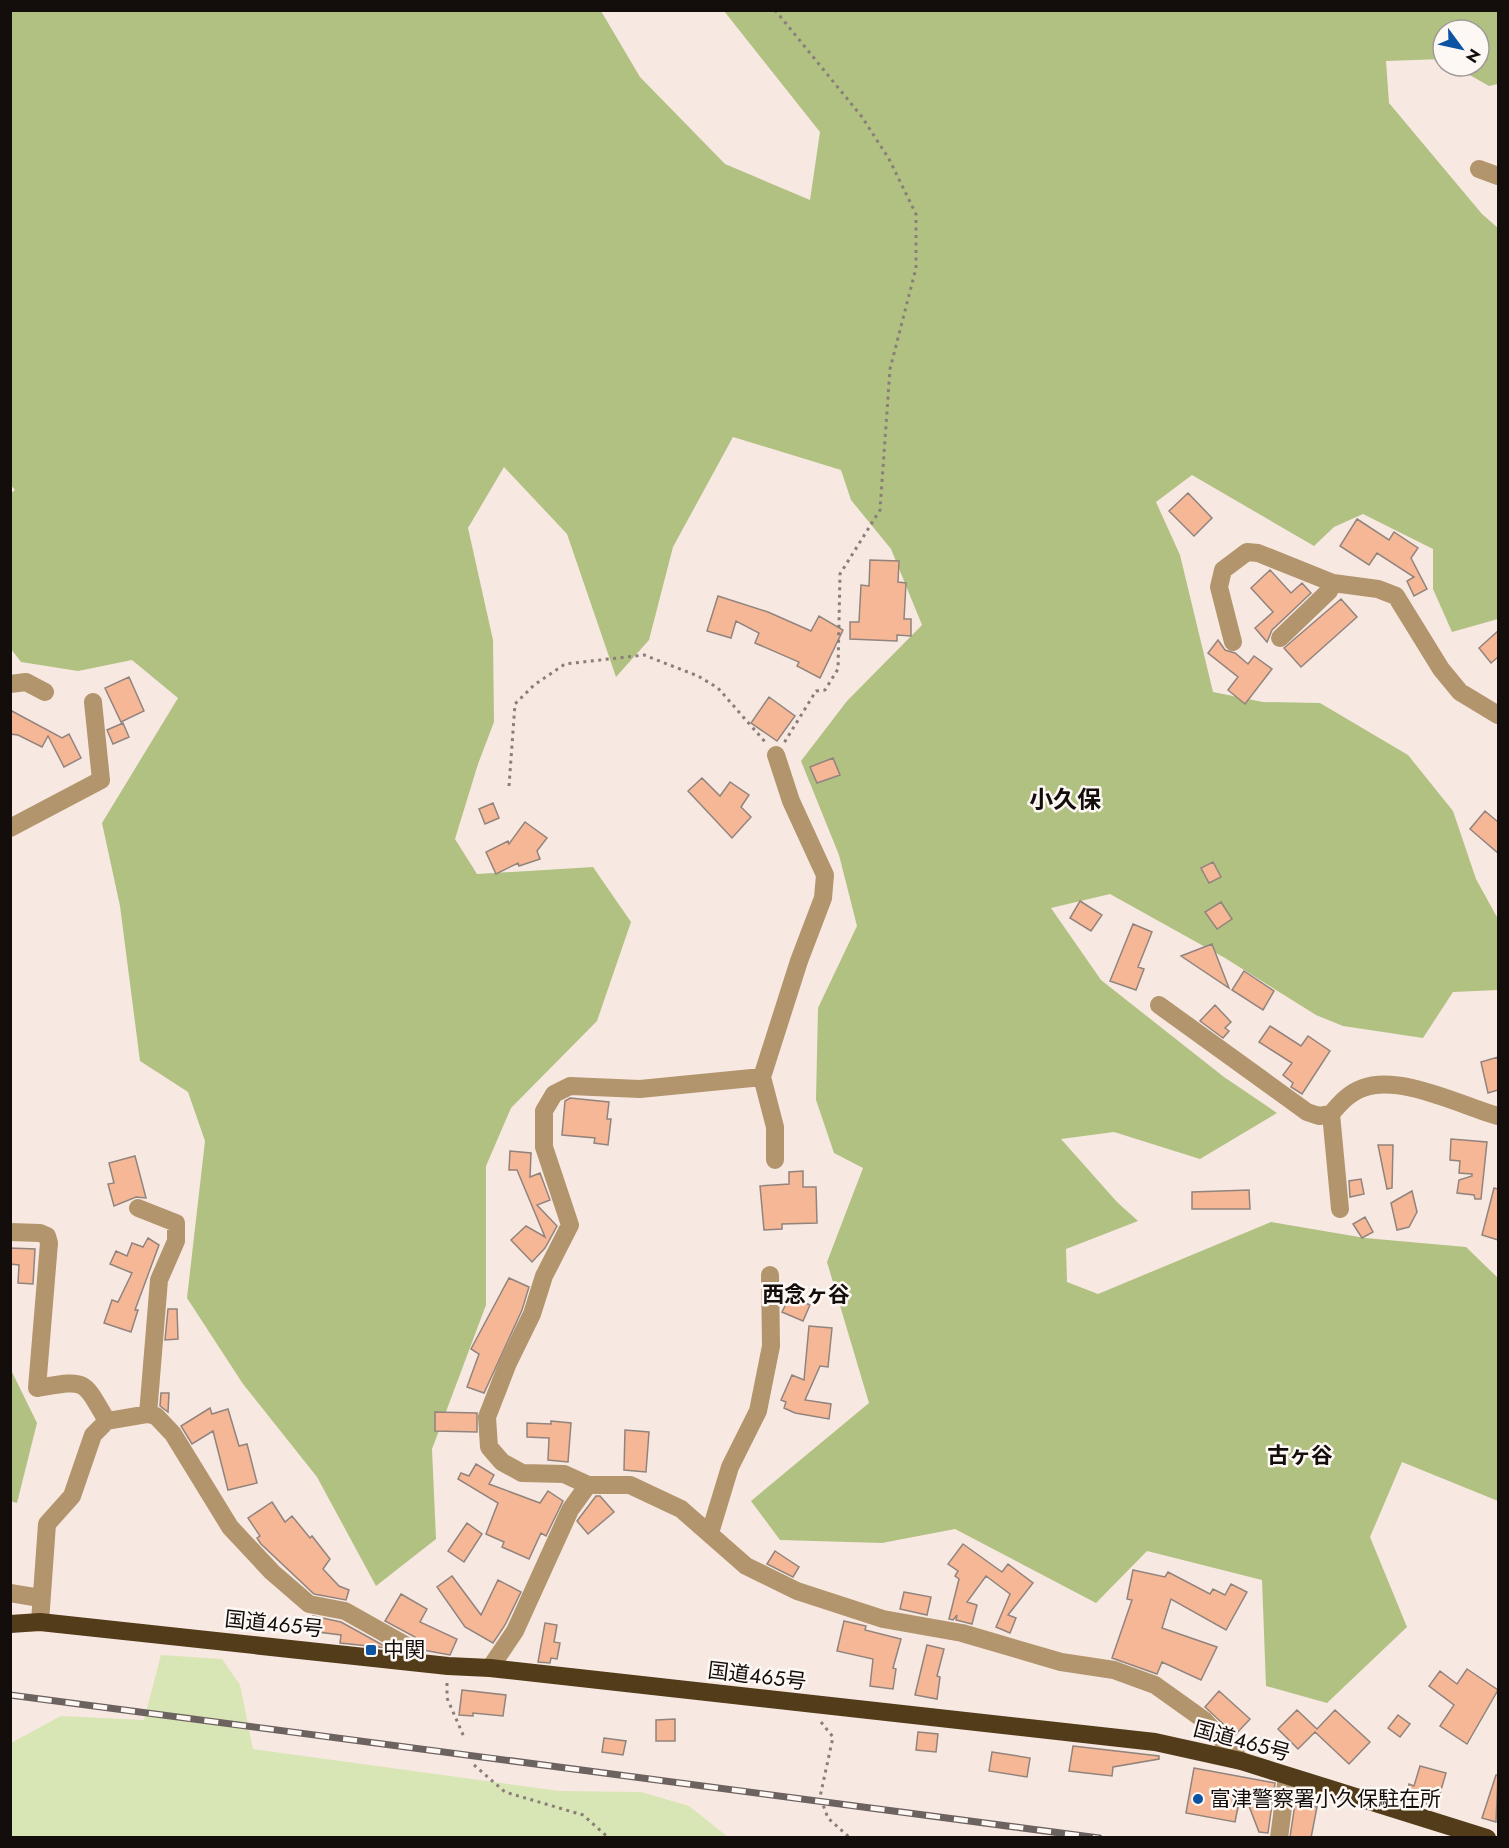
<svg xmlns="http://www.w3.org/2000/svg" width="1509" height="1848" font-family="Jost,'Noto Sans JP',sans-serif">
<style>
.green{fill:#d8e5b4}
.forest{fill:#b1c182}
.building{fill:#f6b796;stroke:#91847d;stroke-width:1.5}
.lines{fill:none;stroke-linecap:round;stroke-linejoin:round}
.path{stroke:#897e7a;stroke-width:3;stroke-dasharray:3 4.5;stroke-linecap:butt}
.street{stroke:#b2956c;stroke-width:18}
.highway{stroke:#533c1a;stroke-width:18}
.rail-casing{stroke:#6c625f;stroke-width:7}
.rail{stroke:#fef8f5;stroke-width:4.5;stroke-dasharray:14;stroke-linecap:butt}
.poi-dot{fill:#0b54a3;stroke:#fef8f5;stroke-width:2}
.labels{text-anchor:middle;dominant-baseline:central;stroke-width:5;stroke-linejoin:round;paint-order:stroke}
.street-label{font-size:21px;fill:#130e0c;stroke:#fef8f5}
.poi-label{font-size:21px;fill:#130e0c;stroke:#fef8f5;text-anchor:start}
.neighbourhood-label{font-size:22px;font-weight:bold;fill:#130e0c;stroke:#fef8f5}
.quarter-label{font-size:24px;font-weight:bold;fill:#130e0c;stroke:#fef8f5}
</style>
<rect width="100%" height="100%" fill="#f8e8e2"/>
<path class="green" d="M161 1655 222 1659 240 1685 253 1749 560 1791 641 1792 689 1806 728 1837H11V1743L61 1716 144 1720Z"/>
<path class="forest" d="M11 11H601L640 77 725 164 810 200 820 132 724 11H1498V84L1489 86 1454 66H1479V30H1443V59L1386 61 1389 103 1482 214 1498 228V619L1452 632 1433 589V549L1363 514 1334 527 1314 546 1192 475 1156 502 1180 555 1213 692 1263 702 1320 703 1408 755 1453 811 1476 879 1498 919V990L1453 992 1423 1038 1343 1026 1316 1015 1225 958 1110 894 1051 908 1101 980 1224 1077 1277 1113 1200 1159 1114 1132 1061 1139 1117 1202 1138 1221 1066 1249 1067 1282 1098 1294 1271 1222 1365 1238 1466 1247 1498 1278V1501L1402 1462 1370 1537 1407 1627 1327 1703 1266 1686 1262 1580 1147 1551 1096 1603 955 1529 882 1543 780 1540 751 1501 869 1403 827 1262 863 1168 834 1153 816 1100 818 1008 857 926 839 855 801 761 847 701 922 625 891 549 851 500 841 470 733 437 673 547 649 640 616 677 567 534 504 467 468 528 493 640 494 722 478 764 455 839 477 874 593 867 631 922 597 1021 511 1108 486 1166V1305L432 1449 436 1539 376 1586 317 1477 243 1384 187 1298 205 1141 188 1092 140 1061 120 906 102 823 178 698 132 660 78 671 21 662 11 649 10 494 15 490 10 484Z
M11 1370 37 1423 17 1503 10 1501Z"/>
<path class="building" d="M1188 493 1212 518 1194 536 1169 511Z
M1357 519 1389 540 1394 532 1418 548 1411 558 1427 589 1414 596 1407 581 1414 577 1377 553 1369 565 1340 546Z
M870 560 899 561 898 582 906 583 904 619H911V636L897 635V641L850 639V622H859L861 585 869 586Z
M1270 570 1291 593 1302 583 1311 593 1272 630 1267 642 1255 628 1273 612 1251 588Z
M718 596 768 612 811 631 819 616 843 630 820 678 797 666 799 662 755 643 759 633 736 621 731 638 707 631Z
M1341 599 1357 617 1301 667 1284 648Z
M1498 631V657L1491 663 1479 648Z
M1218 640 1225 650 1235 653 1248 664 1254 656 1272 669 1245 704 1228 690 1238 677 1208 653Z
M129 677 144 711 121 722 105 688Z
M769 697 795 716 777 741 751 723Z
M10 710 62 738 69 734 81 758 64 767 48 736 42 747 18 735 10 734Z
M123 723 129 737 113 744 107 730Z
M833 758 840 775 817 783 810 767Z
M702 778 720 796 730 782 749 795 741 807 751 817 732 838 688 791Z
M493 803 499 818 485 824 479 809Z
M1485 811 1498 822V853L1470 829Z
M525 822 547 838 537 851 540 859 519 866 518 863 496 874 486 852 508 841 509 844Z
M1213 862 1221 877 1209 883 1201 868Z
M1080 901 1102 915 1091 931 1070 918Z
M1221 902 1232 919 1217 929 1205 912Z
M1133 924 1152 932 1138 967 1144 969 1136 990 1110 981Z
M1212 944 1229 988 1181 956Z
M1244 971 1274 991 1263 1010 1232 990Z
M1215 1005 1231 1022 1225 1028 1229 1031 1223 1038 1200 1021Z
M1270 1026 1301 1046 1308 1036 1330 1051 1302 1094 1291 1087 1293 1083 1283 1075 1292 1063 1259 1042Z
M1498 1057V1090L1488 1093 1481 1062Z
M570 1098 609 1102 607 1119H611L608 1145 594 1143 595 1138 562 1135 565 1101Z
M1451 1139 1487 1142 1481 1199H1475L1474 1195 1457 1193 1459 1180 1472 1176V1174L1459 1173 1460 1161 1450 1160Z
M1378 1145H1393L1392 1188 1387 1189Z
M510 1151 531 1153 530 1177 540 1173 550 1200 537 1205 557 1226 545 1248 532 1262 511 1240 526 1226 545 1237 517 1170H509Z
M135 1156 146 1198 136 1197 114 1206 108 1184 114 1183 109 1163Z
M803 1171V1187H816L817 1223 782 1224V1229L764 1230 760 1186 789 1184V1172Z
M1361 1179 1364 1194 1350 1197 1349 1181Z
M1494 1188 1498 1189V1240L1482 1235Z
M1249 1190 1250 1209H1192V1192Z
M1412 1191 1417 1212 1409 1227 1397 1230 1391 1203Z
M1365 1217 1373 1232 1362 1238 1353 1224Z
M148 1238 159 1245 135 1310H138L131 1332 104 1323 112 1300 118 1302 132 1273 110 1264 116 1251 127 1256 132 1243 143 1247Z
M10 1248 35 1249 33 1284 18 1283 19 1265 10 1264Z
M509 1278 529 1287 522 1310 484 1393 467 1387 479 1354 471 1349Z
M790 1296 810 1305 803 1321 782 1312Z
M168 1309H177L178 1339 165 1340Z
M809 1326 832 1328 828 1367 820 1366 805 1400 831 1404 829 1419 795 1413 784 1408 786 1402 781 1400 792 1375 804 1380Z
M161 1393H169L168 1412 160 1406Z
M210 1408 212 1414 228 1409 239 1446 247 1444 257 1483 228 1490 213 1431 192 1444 181 1426Z
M435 1412 477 1413V1432L435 1431Z
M551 1421 571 1423 568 1462 548 1460 549 1438 527 1437V1423L551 1424Z
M625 1430 649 1432 646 1472 624 1470Z
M476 1464 494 1475 489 1484 540 1503 548 1491 563 1501 546 1536 541 1533 529 1559 502 1547 504 1542 486 1534 498 1503 458 1479 461 1473 469 1476Z
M596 1496H600L614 1512 588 1534 577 1521Z
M272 1502 285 1522 292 1516 310 1538 312 1536 330 1559 323 1569 339 1586 349 1590 346 1600 314 1594 261 1544 257 1538 260 1536 248 1518Z
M467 1523 482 1534 464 1562 448 1551Z
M963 1544 1002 1572 1008 1564 1033 1583 1008 1615 1016 1618 1010 1633 996 1627 1010 1594 986 1576 967 1602 977 1605 972 1624 956 1620 957 1615 953 1620 949 1619 959 1579 955 1576 958 1571 948 1564Z
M775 1551 799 1567 793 1577 767 1564Z
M1133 1570 1165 1577 1168 1572 1210 1594 1213 1589 1225 1595 1231 1584 1247 1592 1226 1630 1171 1599 1162 1628 1217 1647 1201 1680 1162 1662 1157 1674 1112 1658 1132 1600 1127 1599Z
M452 1576 481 1615 498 1580 521 1592 505 1625 493 1643 465 1627 437 1587Z
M904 1592 931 1597 927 1615 900 1609Z
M401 1594 427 1609 420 1622 457 1639 450 1655 423 1650 415 1637 385 1621Z
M313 1616 341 1622 388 1648 340 1643 341 1635 310 1631Z
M844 1621 866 1626 865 1630 901 1639 893 1668 896 1669 893 1689 870 1686 873 1659 837 1651Z
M545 1623 557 1625 554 1642 560 1643 557 1659 551 1658 550 1663 538 1662Z
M927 1645 944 1649 937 1676 940 1677 937 1699 915 1695Z
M1467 1669 1498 1690 1467 1744 1440 1726 1454 1705 1429 1686 1440 1671 1457 1684Z
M462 1690 506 1695 503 1716 473 1713V1716L459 1715Z
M1219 1691 1250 1719 1235 1735 1205 1707Z
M1297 1710 1317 1729 1335 1710 1370 1742 1349 1764 1315 1732 1298 1749 1278 1729Z
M1398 1715 1410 1724 1400 1737 1388 1728Z
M675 1719V1741H656V1720Z
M918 1732 938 1734 936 1752 916 1750Z
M604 1738 626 1741 623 1755 602 1752Z
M1073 1746 1159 1756V1759L1113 1767 1112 1776 1069 1771Z
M992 1752 1030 1758 1027 1777 989 1771Z
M1420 1766 1446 1773 1436 1807 1405 1798 1409 1784 1414 1786Z
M1194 1768 1275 1783 1268 1833 1259 1832 1242 1788 1235 1822 1186 1813Z
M1496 1775H1498L1496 1822 1482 1818Z
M1295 1804 1317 1807 1311 1838 1290 1837Z"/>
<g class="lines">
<path class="path" d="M775 10 862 117 889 159 916 214V268L890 369 880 510 840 574 838 669 825 690 816 691 784 743
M509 786 515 704 534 685 565 664 644 655 698 676 718 688 766 743
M447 1683V1698L464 1737
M821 1722 833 1737 820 1797 828 1818 850 1838
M474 1765 505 1792 583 1815 609 1838"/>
<path class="street" d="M1479 169 1498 176
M1280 638 1329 591 1333 583
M1233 642 1219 587 1223 570 1247 552 1258 553 1333 583 1378 589 1396 596 1441 669 1460 692 1498 715
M10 684 26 682 45 692
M10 828 101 780 93 702
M1159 1005 1307 1112 1319 1116 1331 1114C1340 1103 1349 1093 1363 1088 1400 1074 1462 1106 1498 1116
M1331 1114 1340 1209
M775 1160V1127L762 1077 799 961 823 898 825 875 791 801 776 755
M138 1208 176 1223V1241L159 1280 148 1414
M10 1232 40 1233 47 1236 49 1243 37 1388C87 1380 82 1378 107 1421
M588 1485 564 1474 522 1473 502 1462 489 1447 487 1417 508 1363 532 1314 544 1276 570 1225 544 1147V1111L554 1094 570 1086 640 1089 762 1077
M710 1533 730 1467 758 1411 771 1346 770 1275
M10 1593 40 1598
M40 1622 47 1524 72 1496 93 1435 107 1421 148 1414 156 1416 173 1434 230 1527 272 1572 309 1604 345 1611 409 1647 416 1662
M490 1668 515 1631 570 1510 588 1485H630L681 1509 746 1566 797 1591 883 1619 962 1633 1061 1662 1114 1670 1155 1685 1204 1720 1241 1761
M1279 1838 1287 1777"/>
<path class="highway" d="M10 1624 40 1622 448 1666 490 1668 1155 1742 1241 1761 1487 1838"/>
<defs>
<path id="rail" d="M10 1695 1099 1838"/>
</defs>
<use href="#rail" class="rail-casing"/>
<use href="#rail" class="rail"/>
</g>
<g class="poi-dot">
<rect x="365" y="1644" width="12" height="12" rx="3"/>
<circle cx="1198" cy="1799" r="6"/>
</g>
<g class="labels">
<g class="street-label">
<text transform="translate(274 1624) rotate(6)">国道465号</text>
<text transform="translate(757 1676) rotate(7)">国道465号</text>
<text transform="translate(1242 1741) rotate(15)">国道465号</text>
</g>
<g class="poi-label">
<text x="383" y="1650">中関</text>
<text x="1210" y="1799">富津警察署小久保駐在所</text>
</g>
<g class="neighbourhood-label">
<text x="806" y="1294">西念ヶ谷</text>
<text x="1300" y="1455">古ヶ谷</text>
</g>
<g class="quarter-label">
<text x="1065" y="799">小久保</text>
</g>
</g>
<rect width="1509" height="1848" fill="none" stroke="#130e0c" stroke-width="24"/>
<g transform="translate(1461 48) rotate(123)"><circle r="28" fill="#fef8f5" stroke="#a09a98" stroke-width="1.5"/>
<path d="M0-4.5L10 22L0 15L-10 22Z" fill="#0b54a3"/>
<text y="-9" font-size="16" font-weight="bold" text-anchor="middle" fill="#130e0c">N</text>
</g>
</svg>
